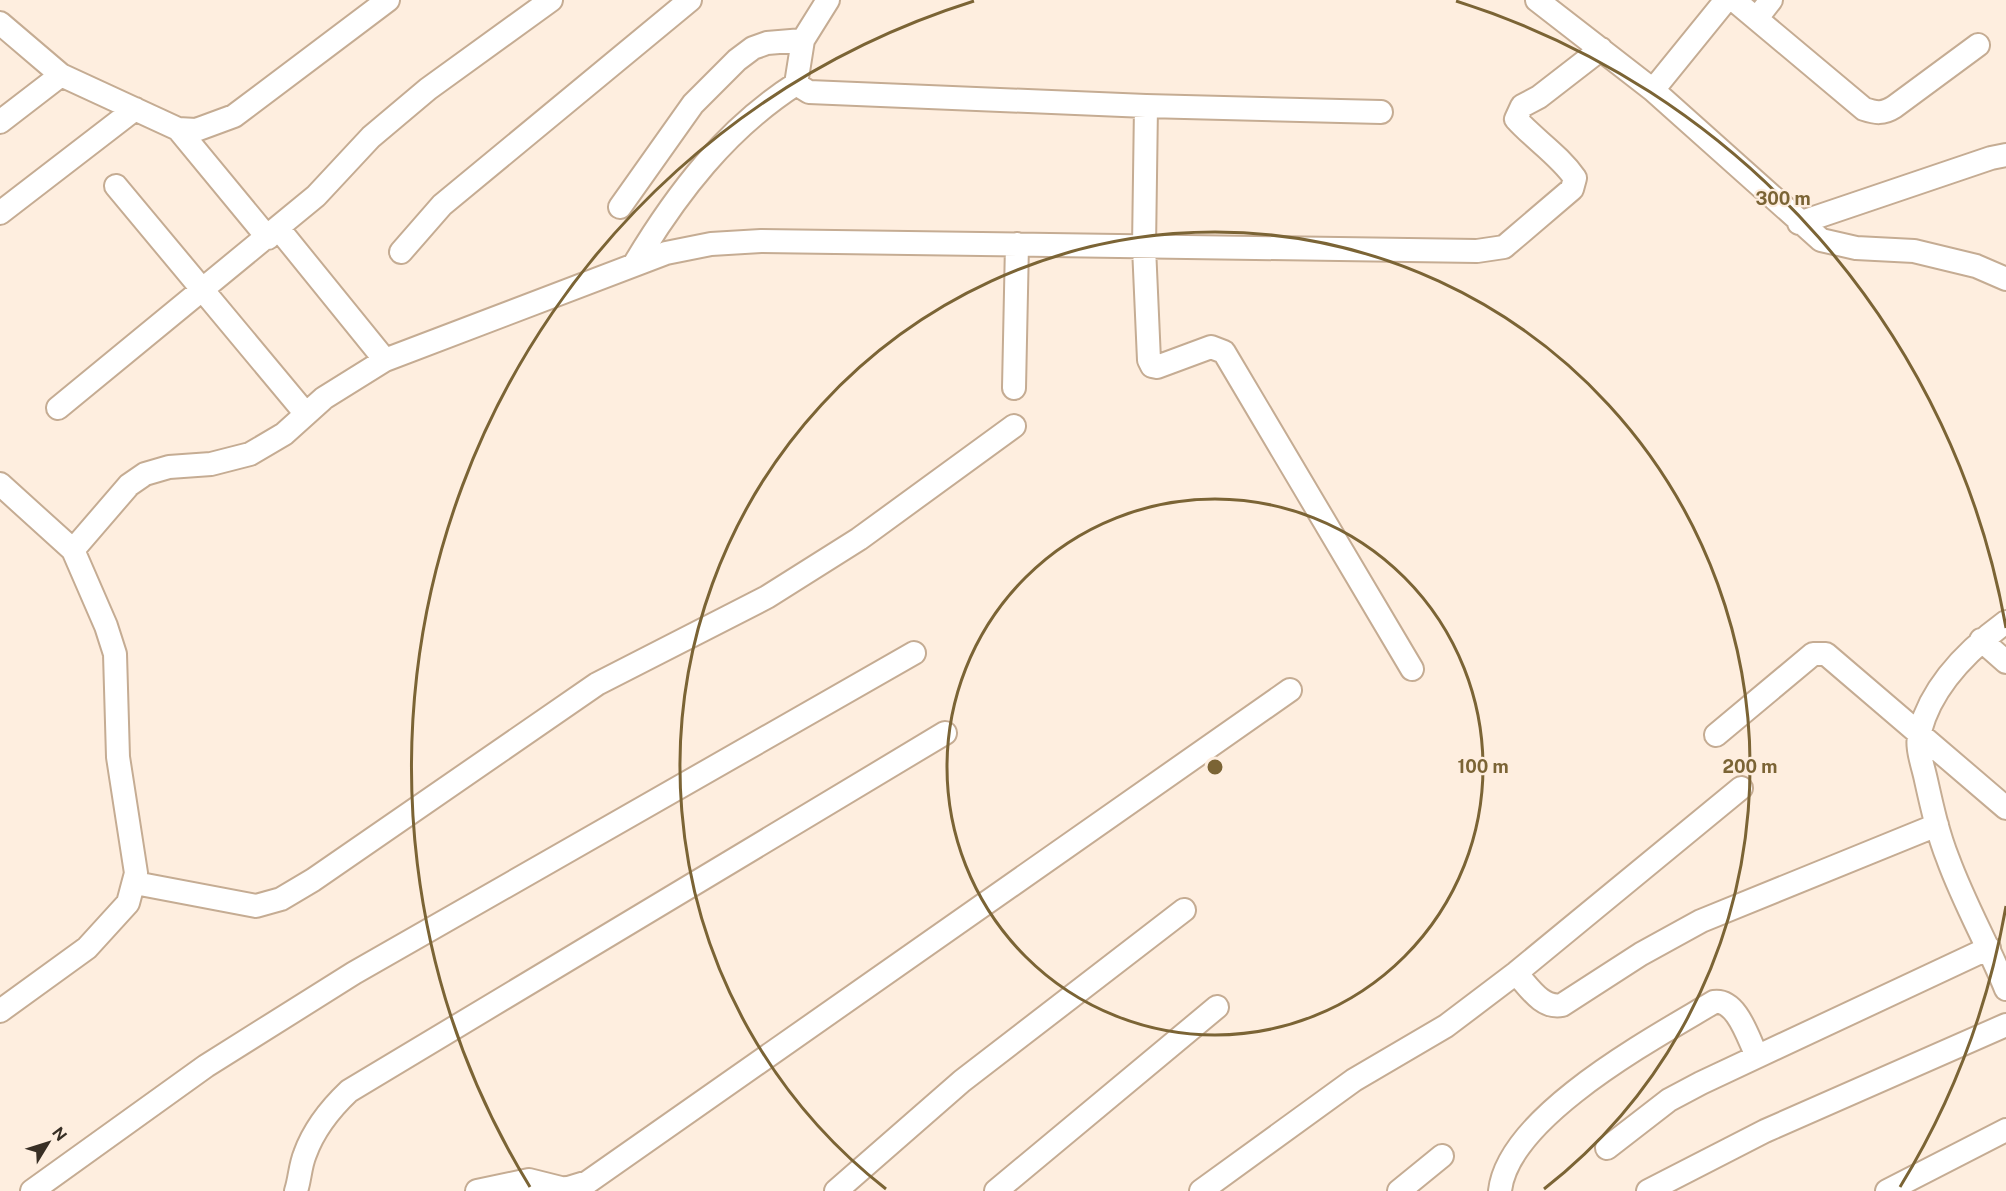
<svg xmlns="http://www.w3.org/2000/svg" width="2006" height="1191" font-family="'Public Sans',sans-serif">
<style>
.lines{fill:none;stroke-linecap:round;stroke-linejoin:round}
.minor-casing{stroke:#c5ac93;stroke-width:26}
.minor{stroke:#fff;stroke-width:22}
.ring{fill:none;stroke:#7b6435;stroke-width:3}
.centre{fill:#7b6435;stroke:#feeedf;stroke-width:3}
.ring-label{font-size:18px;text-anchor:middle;font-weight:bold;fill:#7b6435;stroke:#feeedf;stroke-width:4.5;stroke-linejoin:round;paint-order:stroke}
</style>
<rect width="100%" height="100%" fill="#feeedf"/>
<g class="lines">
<defs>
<path id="minor" d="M828 0 803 40 796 84 809 92 1146 106 1381 112
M1537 0 1653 90 1821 240 1856 248 1914 251 1976 266 2006 279
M1734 0 1864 109C1876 113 1883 114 1894 107L1978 45
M1757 18 1771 0
M0 23 61 75 178 129 196 130 234 116 388 0
M1653 90 1726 0
M1146 106 1144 247 1149 360 1152 366 1157 367 1211 347 1224 352 1412 669
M0 122 61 75
M178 129 268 238
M116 186 306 414
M620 207 693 104 737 60 753 48 767 43 803 40
M0 213 135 109
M1799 223 1991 158 2006 155
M278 228 385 360
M401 252 442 205 690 0
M635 263C677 193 726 129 796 84
M1014 388 1017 244
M58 408 316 196 371 137 428 89 551 0
M0 484 73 550 106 626 115 654 118 757 136 873 128 903 87 948 0 1011
M73 550 129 485 145 474 169 467 211 464 250 454 284 434 324 398 385 360 666 253 711 244 761 241 1477 251 1504 247 1572 189 1575 178C1559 155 1535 140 1516 119L1522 106 1539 97 1601 49
M2006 622C1969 649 1932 685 1920 731 1915 746 1923 765 1926 780 1932 807 1938 834 1948 859 1964 903 1988 945 2006 989
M1981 640 2006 662
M1716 735 1813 654H1826L2006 808
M135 883 256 906 281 899 313 880 597 684 767 597 859 539 1014 426
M1516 973C1529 987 1542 1009 1562 1005L1641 954 1701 921 1937 825
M1607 1148 1669 1100 1701 1083 1989 948
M32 1191 206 1066 354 973 914 653
M296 1191C300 1179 300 1166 305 1154 314 1129 330 1109 349 1091L945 733
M477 1191 529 1180 565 1189 588 1182 1290 690
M836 1191 962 1081 1184 910
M996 1191 1217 1007
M1201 1191 1354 1080 1446 1026 1516 973 1741 788
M1399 1191 1442 1156
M1500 1191C1508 1116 1654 1038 1714 1002 1737 999 1748 1038 1757 1056
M1648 1191 1765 1131 2006 1025
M1887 1191 2006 1130"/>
</defs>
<use href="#minor" class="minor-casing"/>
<use href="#minor" class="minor"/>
</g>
<g class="ring">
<circle cx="1215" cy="767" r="268"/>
<path d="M886 1189A535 535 0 1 1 1544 1189"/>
<path d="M2006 906A803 803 0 0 1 1900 1187M530 1187A803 803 0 0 1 974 1M1456 1A803 803 0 0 1 2006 628"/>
</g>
<circle cx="1215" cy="767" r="9" class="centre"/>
<g class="ring-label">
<text x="1783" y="205">300 m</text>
<text x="1483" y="773">100 m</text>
<text x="1750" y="773">200 m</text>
</g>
<g transform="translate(48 1143) rotate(52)" stroke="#feeedf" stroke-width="4.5" paint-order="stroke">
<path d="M0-4.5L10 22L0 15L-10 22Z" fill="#382f25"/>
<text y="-9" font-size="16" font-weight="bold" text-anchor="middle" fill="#382f25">N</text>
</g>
</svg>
